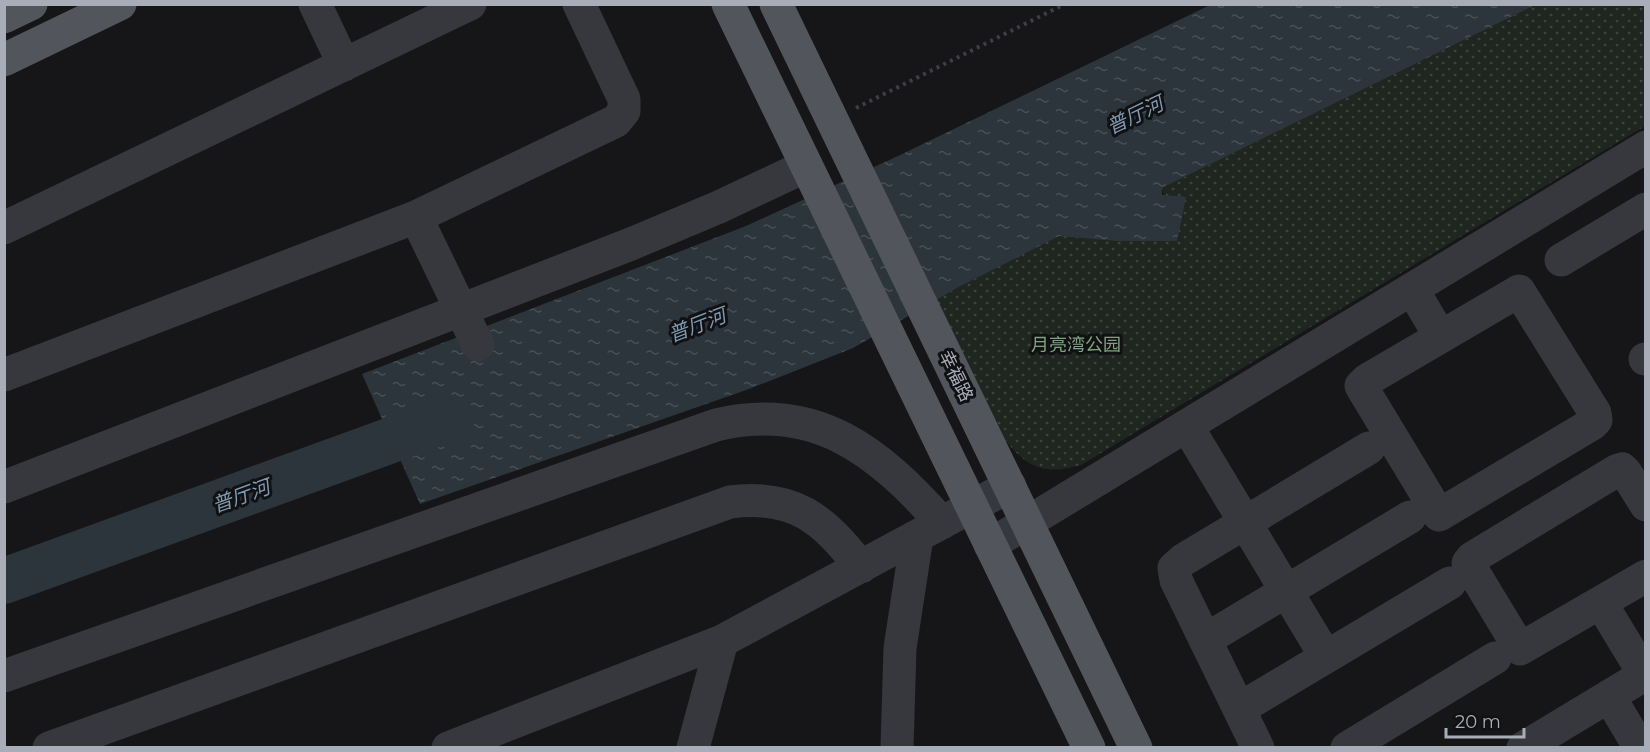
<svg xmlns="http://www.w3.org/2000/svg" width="1650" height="752" font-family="Montserrat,'Noto Sans SC',sans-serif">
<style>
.park{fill:url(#park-dots)}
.water{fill:url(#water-ripples)}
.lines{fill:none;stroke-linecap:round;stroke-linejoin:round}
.river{stroke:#2c353c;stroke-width:46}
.path{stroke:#3d3f44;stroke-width:4;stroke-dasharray:3 4.5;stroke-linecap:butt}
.minor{stroke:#37383d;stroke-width:33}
.major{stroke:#53555c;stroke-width:33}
.labels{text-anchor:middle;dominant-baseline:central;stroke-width:6;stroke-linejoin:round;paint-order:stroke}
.park-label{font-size:18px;fill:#7fa381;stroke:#111113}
.street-label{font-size:18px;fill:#a8adb8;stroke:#111113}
.water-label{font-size:20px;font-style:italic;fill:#7f9bb3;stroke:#111113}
</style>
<defs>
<pattern id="park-dots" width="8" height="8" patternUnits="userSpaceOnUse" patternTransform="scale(1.5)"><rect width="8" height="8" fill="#1e261f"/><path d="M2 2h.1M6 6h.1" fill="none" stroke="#3c433d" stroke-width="1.8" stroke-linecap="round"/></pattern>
<pattern id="water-ripples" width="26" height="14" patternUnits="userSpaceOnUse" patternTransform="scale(1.5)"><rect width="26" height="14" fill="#2c353c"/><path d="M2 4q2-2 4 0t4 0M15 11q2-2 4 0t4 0" fill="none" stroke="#485056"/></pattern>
</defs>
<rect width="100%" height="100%" fill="#161618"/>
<path class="park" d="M1535 5H1645V126L1081 465C1044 476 1025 467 1002 436L936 299 1059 235 1116 241H1176L1162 188Z"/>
<path class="water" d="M1210 5H1535L1162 188V195L1186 197 1177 241H1116L1059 236 955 289 853 348 749 389 420 504 362 374 746 226 898 156Z"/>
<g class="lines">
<path class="river" d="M4 581 452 418"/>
<path class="path" d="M856 108 1065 4"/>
<path class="minor" d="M315 4 344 65
M416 217 478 345
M4 228 470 4
M1561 260 1646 209
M1412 289 1440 336
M1519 291 1595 413 1596 420 1592 424 1439 515 1361 386 1367 380Z
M1645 359H1646
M4 375 416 217 616 121 624 111V99L579 4
M1187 426 1326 657
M4 487 631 244 719 207 806 166
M1646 505 1626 473 1622 469 1616 471 1472 558 1468 563 1520 649 1646 576
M990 545 1646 147
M1601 603 1644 674
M1205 640 1410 517
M4 676 716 425C816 401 878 451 942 523
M1609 696 1640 748
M1239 709 1450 583
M49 748 730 502C795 494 823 519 861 567
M448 748 722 641 1010 486
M693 748 722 641
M897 748 900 648 917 537
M1258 748 1176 580 1174 568 1183 560 1369 448
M1347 748 1495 658
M1523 748 1646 674"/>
<path class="major" d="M728 4 1089 748
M776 4 1136 748
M4 17 31 4
M4 60 120 4"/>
</g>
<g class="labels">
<g class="park-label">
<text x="1076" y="345">月亮湾公园</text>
</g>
<g class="street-label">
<text transform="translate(956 376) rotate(64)">幸福路</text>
</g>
<g class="water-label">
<text transform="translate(1135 115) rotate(-26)">普厅河</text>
<text transform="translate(697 325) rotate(-21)">普厅河</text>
<text transform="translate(241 496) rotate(-20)">普厅河</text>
</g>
</g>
<rect width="1650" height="752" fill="none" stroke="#a8adb8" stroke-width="12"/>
<path d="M1446 728v9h78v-9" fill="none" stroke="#a8adb8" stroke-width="3"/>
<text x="1455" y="728" font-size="18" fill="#a8adb8" stroke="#111113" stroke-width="4.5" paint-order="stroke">20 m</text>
</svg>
